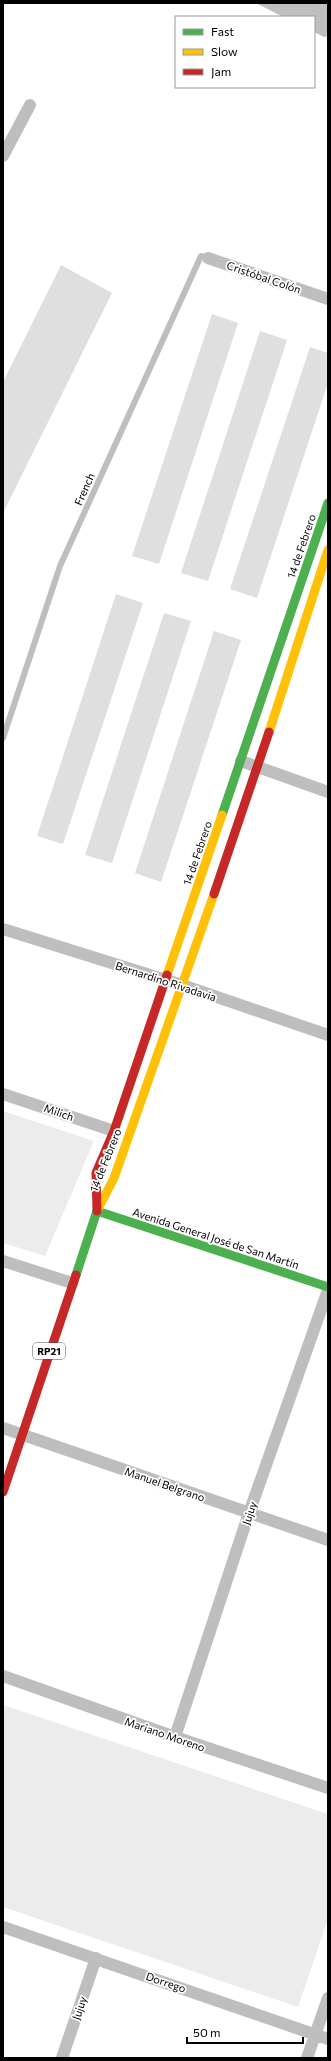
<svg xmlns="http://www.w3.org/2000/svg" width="331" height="2061" font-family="Commissioner,sans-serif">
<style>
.green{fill:#ececec}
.water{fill:#bfbfbf}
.building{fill:#dfdfdf}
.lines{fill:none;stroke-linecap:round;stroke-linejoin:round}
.lane{stroke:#bebebe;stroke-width:6}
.street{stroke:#bebebe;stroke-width:12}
.fast{stroke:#4caf50;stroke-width:9}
.slow{stroke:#ffc107;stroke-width:9}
.jam{stroke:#c62828;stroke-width:9}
.labels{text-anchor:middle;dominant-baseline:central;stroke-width:3.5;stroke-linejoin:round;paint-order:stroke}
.shield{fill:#fff;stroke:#4c4c4c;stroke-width:1}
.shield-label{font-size:10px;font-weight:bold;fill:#000}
.street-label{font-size:11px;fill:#000;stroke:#fff}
</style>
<rect width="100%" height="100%" fill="#fff"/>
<path class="green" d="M3 1111 94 1141 45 1256 3 1243Z
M3 1705 328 1814V1919L298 2007 3 1907Z"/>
<path class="water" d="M256 3H328V36L324 37 314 32V17H283Z"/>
<path class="building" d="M61 265 112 293 3 513V382Z
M212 314 238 323 159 564 132 556Z
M260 331 287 340 208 581 181 573Z
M310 347 328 353V383L257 598 230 589Z
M116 594 143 603 63 844 37 836Z
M164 613 191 621 112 863 85 855Z
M214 631 241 640 161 882 135 873Z"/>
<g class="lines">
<path class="lane" d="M3 738 60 566 201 256 208 258"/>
<path class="street" d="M3 156 30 105
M208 258 328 299
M241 761 328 792
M3 929 182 985 328 1035
M3 1094 114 1131
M3 1261 72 1283
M3 1428 328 1540
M3 1676 175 1737 328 1788
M175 1737 249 1513 328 1290
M3 1927 328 2039
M62 2058 96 1958
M307 2058 328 1998"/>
<path class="fast" d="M222 815 328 503
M76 1275 97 1211 328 1287"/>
<path class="slow" d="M269 732 328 550
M167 975 222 815
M98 1209 114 1178 214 894"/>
<path class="jam" d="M214 894 269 732
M97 1211 96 1173 114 1131 167 975
M3 1492 76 1275"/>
</g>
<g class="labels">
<rect class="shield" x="33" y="1343" width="32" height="16" rx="3"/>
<g class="shield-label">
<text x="49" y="1351">RP21</text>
</g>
<g class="street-label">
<text transform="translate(264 277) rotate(19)">Cristóbal Colón</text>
<text transform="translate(84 489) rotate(-66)">French</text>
<text transform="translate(301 546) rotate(-71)">14 de Febrero</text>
<text transform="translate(197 853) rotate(-71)">14 de Febrero</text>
<text transform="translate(166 981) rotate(18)">Bernardino Rivadavia</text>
<text transform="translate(59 1112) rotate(19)">Milich</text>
<text transform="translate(105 1160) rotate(-68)">14 de Febrero</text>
<text transform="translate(216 1238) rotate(18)">Avenida General José de San Martín</text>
<text transform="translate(165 1484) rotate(19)">Manuel Belgrano</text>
<text transform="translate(249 1513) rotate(-71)">Jujuy</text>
<text transform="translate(165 1734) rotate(19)">Mariano Moreno</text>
<text transform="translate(166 1982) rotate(19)">Dorrego</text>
<text transform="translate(79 2008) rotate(-71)">Jujuy</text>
</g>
</g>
<rect width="331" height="2061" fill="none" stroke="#000000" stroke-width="8"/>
<rect x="175" y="16" width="140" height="72" fill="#ffffff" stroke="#999999"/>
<rect x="183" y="29" width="20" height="6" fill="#4caf50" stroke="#999999"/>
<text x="211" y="36" font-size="12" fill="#000000">Fast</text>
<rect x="183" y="49" width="20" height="6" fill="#ffc107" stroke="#999999"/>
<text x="211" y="56" font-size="12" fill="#000000">Slow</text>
<rect x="183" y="69" width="20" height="6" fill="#c62828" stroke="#999999"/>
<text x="211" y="76" font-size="12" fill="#000000">Jam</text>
<path d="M187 2037v6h116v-6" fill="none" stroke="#000000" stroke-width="2"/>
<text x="193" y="2037" font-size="12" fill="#000000" stroke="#ffffff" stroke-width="3" paint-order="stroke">50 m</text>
</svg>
